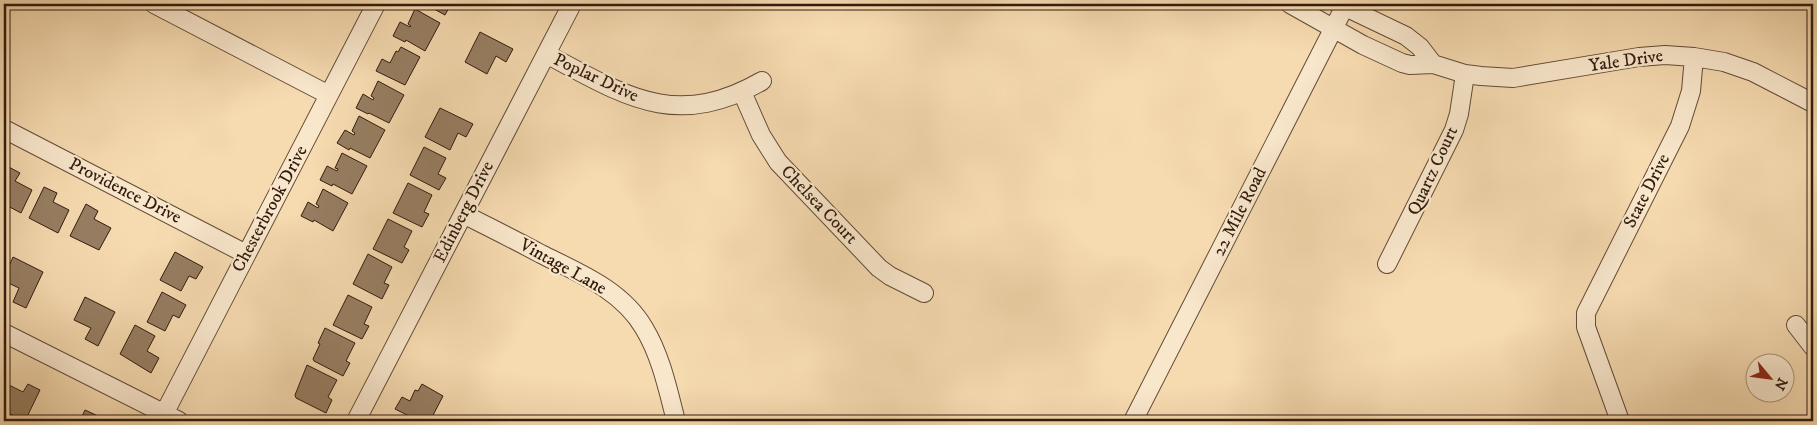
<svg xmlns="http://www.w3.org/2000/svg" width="1817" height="425" font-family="'IM FELL DW Pica',serif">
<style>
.building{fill:#977e62;stroke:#311b0e}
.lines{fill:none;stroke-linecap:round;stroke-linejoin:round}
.minor-casing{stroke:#624b36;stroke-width:20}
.minor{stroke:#f9e7cc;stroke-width:18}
.labels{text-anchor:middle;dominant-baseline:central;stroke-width:4.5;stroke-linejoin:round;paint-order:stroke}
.street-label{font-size:18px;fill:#311b0e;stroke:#f9e7cc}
</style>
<rect width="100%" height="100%" fill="#f6dab0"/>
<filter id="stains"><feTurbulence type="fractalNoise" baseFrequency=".004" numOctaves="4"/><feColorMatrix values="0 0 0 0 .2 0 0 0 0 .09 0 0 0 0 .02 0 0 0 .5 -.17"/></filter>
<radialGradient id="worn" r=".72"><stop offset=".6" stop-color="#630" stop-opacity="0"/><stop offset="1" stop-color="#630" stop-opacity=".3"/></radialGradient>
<path class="building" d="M420 4H451L445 15 425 4 424 6Z
M415 9 440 23 425 51 406 40 405 42 393 36 400 22 410 27 411 26 408 24Z
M480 32 513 49 506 62 496 56 487 74 465 62Z
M401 47 420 57 405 85 376 71 382 59 390 63 396 51 398 52Z
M378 81 404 95 389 123 369 113 368 114 356 108 363 94 373 100 374 98 371 96Z
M440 108 473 124 466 137 458 133 450 150 425 137Z
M359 116 385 130 370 158 350 148 349 150 337 143 345 130 354 135 355 133 352 131Z
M424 147 446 158 438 174 446 178 439 190 410 175Z
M342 153 367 166 352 194 333 184 332 186 320 180 327 166 337 171 338 169 335 168Z
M7 166 20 173 15 181 32 190 21 213 4 204V172Z
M408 183 432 195 424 212 429 214 422 227 393 213Z
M44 187 57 193 53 202 69 210 58 233 29 218Z
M323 189 348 203 333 231 314 220 313 222 301 216 308 202 318 208 319 206 316 204Z
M86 204 98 211 94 219 111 228 99 250 70 236Z
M388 219 412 231 404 247 409 250 402 263 373 249Z
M175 252 203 267 196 279 189 276 181 291 160 280Z
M368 254 392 267 384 283 389 285 382 299 353 284Z
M13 257 43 272 26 308 13 302 19 288 4 281V277Z
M162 292 186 305 179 318 173 315 165 331 147 322Z
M348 295 372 307 364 324 369 326 362 339 333 325Z
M85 297 115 312 98 346 85 339 91 328 74 320Z
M135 325 155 336 147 351 159 358 151 373 120 354Z
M325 328 355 343 346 361 350 363 343 376 314 361 313 359 320 344 318 343Z
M307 365 337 380 328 397 332 400 326 413 296 398 295 395Z
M7 384 23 392 28 384 40 390 25 421 4 411V390Z
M422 384 443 396 430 421H419L395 409 402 397 410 401 415 390 418 391Z
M85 410 98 416 96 421H80Z"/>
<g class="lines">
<defs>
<path id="minor" d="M154 4 329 95
M1290 4 1363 45 1402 63 1410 65 1433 64 1465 74 1481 76 1513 78 1639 57 1665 55 1694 57 1724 62 1753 72 1813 103
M1339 4 1406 36 1420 47 1433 64
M546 54C624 95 675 131 762 81
M742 92 761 135 778 162 879 268 890 276 924 293
M4 129 246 254
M463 214C489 227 515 240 541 254 579 273 622 290 644 328 661 356 668 390 676 421
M1387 264 1454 130 1459 114 1465 74
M1796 325 1813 347
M4 333 179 421
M164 414 376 4
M356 421 572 4
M1133 421 1346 4
M1620 421 1586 327V313L1680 126 1691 91 1694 57"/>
</defs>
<use href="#minor" class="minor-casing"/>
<use href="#minor" class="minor"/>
</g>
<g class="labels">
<g class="street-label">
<text transform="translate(1626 61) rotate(-8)">Yale Drive</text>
<text transform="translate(596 78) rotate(25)">Poplar Drive</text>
<text transform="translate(1433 171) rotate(-65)">Quartz Court</text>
<text transform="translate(125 191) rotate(27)">Providence Drive</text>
<text transform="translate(1647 191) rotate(-63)">State Drive</text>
<text transform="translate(819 205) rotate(46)">Chelsea Court</text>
<text transform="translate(270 209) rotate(-62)">Chesterbrook Drive</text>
<text transform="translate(464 212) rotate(-63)">Edinberg Drive</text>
<text transform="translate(1240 212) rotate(-63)">22 Mile Road</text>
<text transform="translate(563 267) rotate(29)">Vintage Lane</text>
</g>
</g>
<rect width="1817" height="425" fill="none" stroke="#f6dab0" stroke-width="20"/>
<rect x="5" y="5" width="1807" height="415" fill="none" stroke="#311b0e" stroke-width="2.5"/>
<rect x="10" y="10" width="1797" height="405" fill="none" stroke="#311b0e"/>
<g transform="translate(1770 378) rotate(119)"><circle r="24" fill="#f9e7cc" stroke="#a99580"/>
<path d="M0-4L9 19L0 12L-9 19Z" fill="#8f2418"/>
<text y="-8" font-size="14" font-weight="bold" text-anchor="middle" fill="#311b0e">N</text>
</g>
<rect width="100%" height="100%" filter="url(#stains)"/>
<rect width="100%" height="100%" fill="url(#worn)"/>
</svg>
